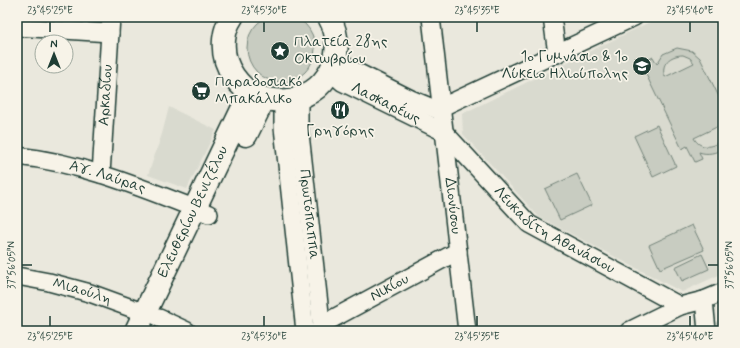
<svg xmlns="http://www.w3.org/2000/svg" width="740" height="348" font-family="Mynerve,sans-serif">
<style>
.built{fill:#d9dacf}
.green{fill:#c8ccc1;stroke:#74847a;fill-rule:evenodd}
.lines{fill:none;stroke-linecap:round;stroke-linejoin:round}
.minor-casing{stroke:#1f3d34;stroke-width:20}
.major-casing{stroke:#1f3d34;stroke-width:25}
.minor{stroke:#f7f3e8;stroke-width:17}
.major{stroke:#f7f3e8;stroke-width:22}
.ticks{fill:none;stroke:#1f3d34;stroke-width:1.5}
.labels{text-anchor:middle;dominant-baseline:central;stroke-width:3.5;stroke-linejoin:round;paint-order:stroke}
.poi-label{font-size:15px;fill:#1f3d34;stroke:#f7f3e8;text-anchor:start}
.street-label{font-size:15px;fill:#1f3d34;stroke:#f7f3e8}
.neatline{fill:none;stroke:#1f3d34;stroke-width:1.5}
.ticks-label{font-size:10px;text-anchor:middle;fill:#1f3d34}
</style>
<rect width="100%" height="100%" fill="#eae8dd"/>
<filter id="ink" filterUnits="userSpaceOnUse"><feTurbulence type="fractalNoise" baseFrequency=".025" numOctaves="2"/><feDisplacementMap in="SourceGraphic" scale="8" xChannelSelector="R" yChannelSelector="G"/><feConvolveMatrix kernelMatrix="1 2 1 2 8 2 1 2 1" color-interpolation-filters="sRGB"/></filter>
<g filter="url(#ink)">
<path class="built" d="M660 17H723V273L682 292 539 217 463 134 462 114Z
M169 107 216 130 187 189 148 175 162 134Z"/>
<path class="green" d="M247 48a34 34 0 1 1 68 0a34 34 0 1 1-68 0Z
M677 48 692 51 700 58 723 105V124L694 138C700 150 715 148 723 138V149C716 153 707 155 699 152L702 159 695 162 687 146 682 149 641 64 653 57 657 64 663 54ZM683 55 690 58 694 63 665 77C660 64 670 55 683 55Z
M657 125 676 166 653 177 634 136Z
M577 174 592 205 560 220 545 189Z
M692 225 704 250 660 269 649 245Z
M702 254 709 269 682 281 675 267Z"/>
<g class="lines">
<defs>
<g id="minor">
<path id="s1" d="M431 17 467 331"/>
<path d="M552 17 557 54"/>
<path d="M17 27 110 33"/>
<path d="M336 56 349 68 411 99 435 109 442 107 634 17"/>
<path id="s2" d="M330 71 342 82 444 132 529 224 680 306"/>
<path id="s3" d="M299 99V125L322 331"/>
<path d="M283 102V127L305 331"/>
<path id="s4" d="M17 156C84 163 147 190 209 214"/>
<path id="s5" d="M101 174 111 17"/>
<path id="s6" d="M17 276 49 282 90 293 145 313"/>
<path d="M704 300 707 331"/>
<path d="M159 318 187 331"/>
<path id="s7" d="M321 325 458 251"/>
<path d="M629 331 680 306 704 300 723 292"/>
</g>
<g id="major">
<path d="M232 17C223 30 222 47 226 61 230 73 236 81 245 89 253 95 262 99 273 100 320 106 352 58 329 17"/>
<path d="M246 135 264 99"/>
<path id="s8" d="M136 331 250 93"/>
</g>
</defs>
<use href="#minor" class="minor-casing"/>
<use href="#major" class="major-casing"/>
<use href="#minor" class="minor"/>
<use href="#major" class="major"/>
</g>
</g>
<path class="ticks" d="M50 22V32M264 22V32M477 22V32M690 22V32M22 265H32M708 265H718M50 316V326M264 316V326M477 316V326M690 316V326"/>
<defs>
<symbol id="sight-disc" viewBox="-11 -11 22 22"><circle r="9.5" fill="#1f3d34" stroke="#f7f3e8"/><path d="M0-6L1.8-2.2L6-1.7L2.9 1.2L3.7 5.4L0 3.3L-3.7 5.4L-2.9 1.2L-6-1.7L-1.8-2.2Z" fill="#fff"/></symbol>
<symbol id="school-disc" viewBox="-11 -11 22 22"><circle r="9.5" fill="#1f3d34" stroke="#f7f3e8"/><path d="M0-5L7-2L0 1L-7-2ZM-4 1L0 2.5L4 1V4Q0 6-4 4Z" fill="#fff"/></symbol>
<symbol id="supermarket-disc" viewBox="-11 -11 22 22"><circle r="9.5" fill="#1f3d34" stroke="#f7f3e8"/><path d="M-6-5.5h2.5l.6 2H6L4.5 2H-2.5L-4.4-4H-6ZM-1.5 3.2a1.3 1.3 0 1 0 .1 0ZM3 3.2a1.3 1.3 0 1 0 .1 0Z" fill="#fff"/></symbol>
<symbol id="restaurant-disc" viewBox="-11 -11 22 22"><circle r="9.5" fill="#1f3d34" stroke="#f7f3e8"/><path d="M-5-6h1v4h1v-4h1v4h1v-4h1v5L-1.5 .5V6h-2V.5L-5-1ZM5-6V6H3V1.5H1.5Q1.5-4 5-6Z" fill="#fff"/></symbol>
</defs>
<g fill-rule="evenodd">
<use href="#sight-disc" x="269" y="40" width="22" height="22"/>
<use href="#school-disc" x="631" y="55" width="22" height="22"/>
<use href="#supermarket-disc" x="190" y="80" width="22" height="22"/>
<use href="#restaurant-disc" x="329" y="99" width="22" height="22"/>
</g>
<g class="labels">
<g class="poi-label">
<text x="294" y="42">Πλατεία 28ης<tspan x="294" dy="17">Οκτωβρίου</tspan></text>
<text x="628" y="57" text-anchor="end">1ο Γυμνάσιο &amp; 1ο<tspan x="628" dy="17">Λύκειο Ηλιούπολης</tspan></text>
<text x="215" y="82">Παραδοσιακό<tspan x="215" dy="17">Μπακάλικο</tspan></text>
<text x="340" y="131" text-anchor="middle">Γρηγόρης</text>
</g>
<g class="street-label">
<text stroke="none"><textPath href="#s5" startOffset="79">Αρκαδίου</textPath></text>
<text stroke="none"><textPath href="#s2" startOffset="65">Λασκαρέως</textPath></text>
<text stroke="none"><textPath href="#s4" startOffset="93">Αγ. Λαύρας</textPath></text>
<text stroke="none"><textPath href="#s1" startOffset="190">Διονύσου</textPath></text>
<text stroke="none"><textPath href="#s8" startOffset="132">Ελευθερίου Βενιζέλου</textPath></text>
<text stroke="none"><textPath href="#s3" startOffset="116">Πρωτόπαππα</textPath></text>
<text stroke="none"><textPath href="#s2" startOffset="279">Λευκαδίτη Αθανάσιου</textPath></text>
<text stroke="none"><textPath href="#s7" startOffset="78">Νικίου</textPath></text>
<text stroke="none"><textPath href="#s6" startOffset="67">Μιαούλη</textPath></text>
</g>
</g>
<rect width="740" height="348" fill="none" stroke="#f7f3e8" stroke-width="44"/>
<g transform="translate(54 54)"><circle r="19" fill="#f7f3e8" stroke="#a1aaa0"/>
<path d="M0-3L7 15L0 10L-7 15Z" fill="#1f3d34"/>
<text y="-6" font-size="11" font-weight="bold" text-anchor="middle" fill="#1f3d34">N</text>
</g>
<rect x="22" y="22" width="696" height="304" class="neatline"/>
<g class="ticks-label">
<text x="50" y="14">23°45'25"E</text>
<text x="264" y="14">23°45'30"E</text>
<text x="477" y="14">23°45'35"E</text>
<text x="690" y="14">23°45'40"E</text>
<text transform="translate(11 265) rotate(-90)" y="4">37°56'05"N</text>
<text transform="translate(729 265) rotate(-90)" y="4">37°56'05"N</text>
<text x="50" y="340">23°45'25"E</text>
<text x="264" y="340">23°45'30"E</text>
<text x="477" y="340">23°45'35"E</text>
<text x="690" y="340">23°45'40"E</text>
</g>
</svg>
